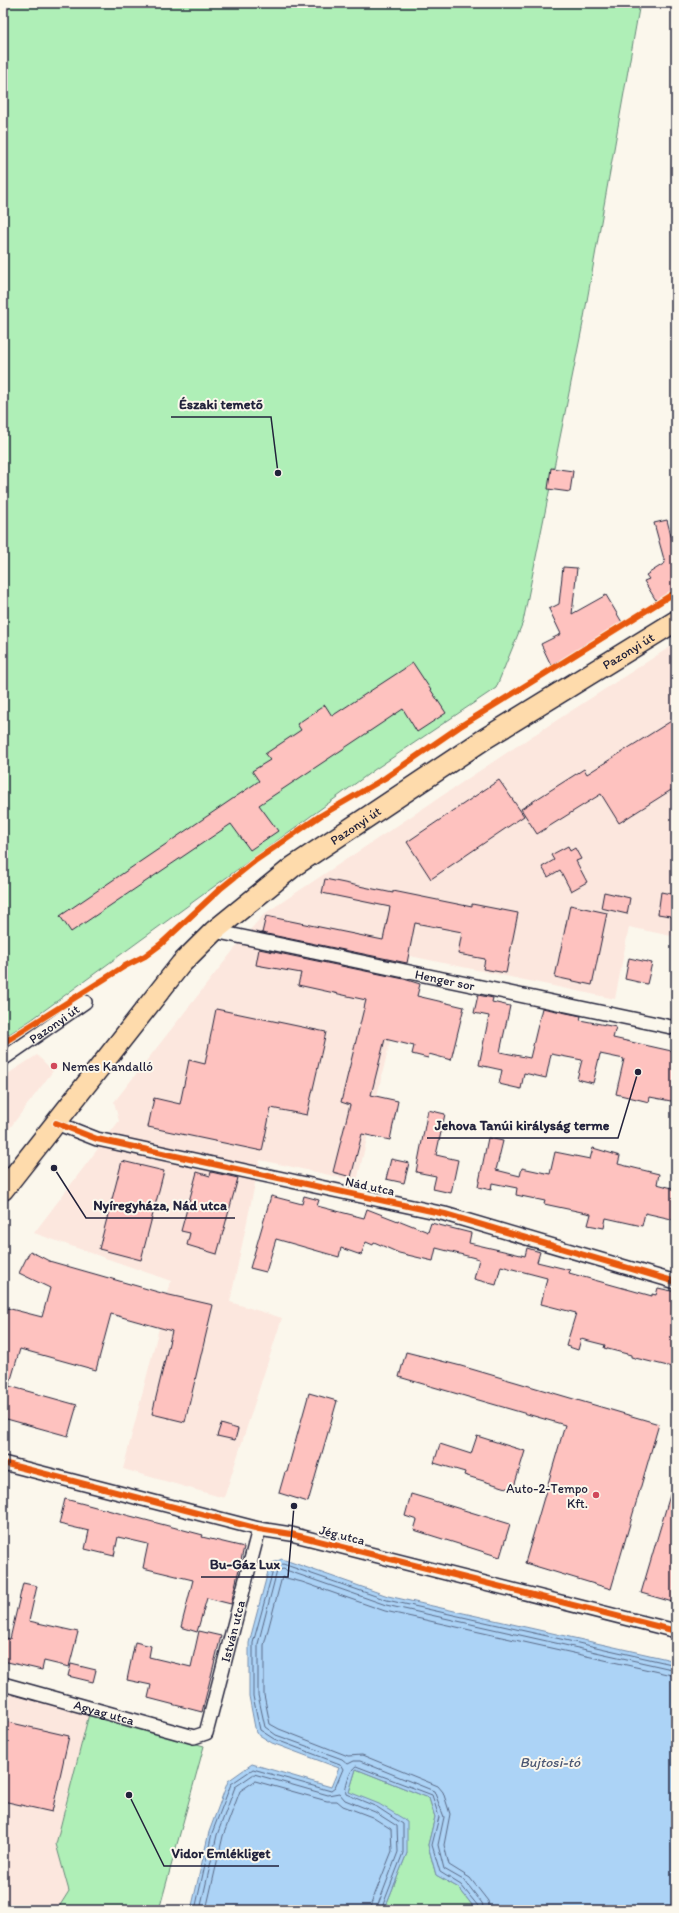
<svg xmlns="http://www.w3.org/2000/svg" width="679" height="1913" font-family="Itim,sans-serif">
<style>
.built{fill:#fce7de}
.green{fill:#afefb7;stroke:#688879}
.water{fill:#acd3f6;stroke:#758cab}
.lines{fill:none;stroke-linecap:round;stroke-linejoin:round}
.shore{stroke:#596986;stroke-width:1}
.building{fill:#fec2bf;stroke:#22223b}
.street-casing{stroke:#22223b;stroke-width:16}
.primary-casing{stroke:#22223b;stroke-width:23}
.street{stroke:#fbf7ec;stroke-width:13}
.primary{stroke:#fedbac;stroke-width:20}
.cycleway-casing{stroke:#fbf7ec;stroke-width:8}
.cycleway{stroke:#e8590c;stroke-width:6}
.poi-dot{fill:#d1495b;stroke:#fbf7ec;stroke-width:1.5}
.labels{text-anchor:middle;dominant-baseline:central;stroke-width:4;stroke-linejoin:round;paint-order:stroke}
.street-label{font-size:13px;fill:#22223b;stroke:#fbf7ec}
.poi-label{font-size:13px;fill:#22223b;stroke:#fbf7ec;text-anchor:start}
.water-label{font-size:14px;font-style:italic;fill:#4b5773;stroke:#fbf7ec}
.leader{fill:none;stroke:#22223b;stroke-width:1.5}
.callout-dot{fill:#22223b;stroke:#fbf7ec;stroke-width:1.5}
.callout-label{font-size:14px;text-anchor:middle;font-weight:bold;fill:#22223b;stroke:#fbf7ec;stroke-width:4;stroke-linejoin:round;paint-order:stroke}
</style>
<rect width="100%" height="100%" fill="#fbf7ec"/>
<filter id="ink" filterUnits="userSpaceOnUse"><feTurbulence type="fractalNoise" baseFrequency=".025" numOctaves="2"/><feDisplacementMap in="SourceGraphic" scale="8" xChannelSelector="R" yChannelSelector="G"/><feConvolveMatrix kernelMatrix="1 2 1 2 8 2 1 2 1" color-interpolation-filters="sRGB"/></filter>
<g filter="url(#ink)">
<path class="built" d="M676 643V937L629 927 615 999 410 956 357 1181 260 1160 230 1302 282 1318 224 1498 123 1469 171 1281 34 1233 119 1121 114 1102 243 938 264 914 520 744Z
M37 1055 53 1071 3 1137V1077Z
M3 1691 89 1714 56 1844 69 1891 57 1910H3Z"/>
<path class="green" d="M3 3H640L583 323 523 622 496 688 374 770 31 1020 3 1038Z
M89 1714 204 1746 159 1910H57L69 1891 56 1844Z
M356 1769 429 1798 435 1817 428 1845 436 1875 459 1888 476 1910H384L407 1853 349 1792Z"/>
<path class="water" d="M282 1559 388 1596 676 1661V1910H476L459 1888 436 1875 428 1845 435 1817 429 1798 356 1769 349 1792 379 1804 407 1821V1853L384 1910H191L209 1832 228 1781 252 1764 331 1787 339 1768 272 1743 256 1733 249 1696V1643L270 1564Z"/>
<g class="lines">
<path class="shore" d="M195 1910 212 1833 231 1784 253 1769 331 1791 335 1788 343 1769 340 1764 274 1739 260 1730 253 1696V1643L274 1567 283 1564 387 1600 676 1665
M200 1910 217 1835 235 1787 254 1774 328 1795 339 1793 345 1800 375 1812 397 1826 398 1852 376 1910
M206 1910 223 1836 240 1791 255 1781 327 1801H337L343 1806 372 1817 391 1829 392 1851 371 1904 370 1910
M381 1910 403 1853V1824L377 1807 346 1794C344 1788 350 1769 356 1766L432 1795 439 1817 432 1845 440 1872 461 1885 478 1906 479 1910
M484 1910 482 1903 465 1881 444 1869 438 1845 444 1817 434 1791 360 1761H354L348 1764 342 1759 276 1735 265 1727 258 1695V1644L277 1571 283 1569 386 1605 676 1670
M490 1910 488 1901 470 1878 449 1865 444 1845 450 1814 443 1792 438 1786 362 1755 348 1756 279 1729 270 1724 264 1695V1645L282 1577 302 1582 385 1611 676 1676"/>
</g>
<path class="building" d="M551 468 573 471 570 492 548 489Z
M667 520 676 556V590L657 602 644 581 649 579 646 575 665 563 654 523Z
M563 567 577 568 572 614 606 595 623 624 581 647 582 649 551 665 541 644 561 634 549 609 559 604Z
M413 663 446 713 417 732 403 709 259 805 278 831 250 850 231 824 71 932 60 916 259 781 252 771 270 760 265 754 301 730 297 724 325 705 332 716Z
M676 718V787L619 823 601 794 537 834 521 809 584 769 587 774Z
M499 780 524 816 431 879 407 842Z
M568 846 570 851 575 848 581 859 576 861 587 882 571 891 560 870 548 877 542 867 554 860 551 855Z
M325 879 393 893V891L472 907V904L518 913 506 973 483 969 485 959 458 954 462 932 415 923 407 963 262 933 266 916 383 940 390 907 322 893Z
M604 892 630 898 627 914 601 908Z
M661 892 676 895V917L658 914Z
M570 905 607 913 592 985 555 977Z
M259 949 404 979 420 984 417 996 464 1007 451 1060 429 1054 428 1058 412 1054 414 1046 385 1039 371 1095 398 1101 390 1140 362 1134 351 1177 333 1172 350 1105 341 1102 366 1000 298 985 301 973 256 965Z
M629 958 652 963 647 984 625 979Z
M478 995 493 998 492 1002 510 1006 500 1052 530 1058 542 1008 581 1016 580 1020 616 1027 613 1038 676 1052V1102L650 1097 649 1102 616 1094 624 1059 600 1054 593 1083 577 1079 582 1060 551 1054 546 1078 524 1073 521 1089 499 1084 502 1070 479 1065 489 1016 474 1013Z
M216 1009 326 1032 307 1115 271 1108 262 1151 148 1127 154 1098 180 1104 189 1060 205 1064Z
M428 1110 445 1114 436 1155 458 1160 451 1193 433 1189 436 1176 416 1172Z
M488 1138 503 1141 496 1170 520 1176 522 1168 550 1174 555 1152 590 1159 593 1148 620 1156 618 1164 659 1174 657 1184 676 1189V1220L645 1213 642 1226 606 1218 604 1228 588 1225 591 1214 544 1204 545 1201 516 1195 517 1188 492 1183 491 1190 478 1187Z
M391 1159 409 1163 404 1183 386 1179Z
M122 1161 164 1171 141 1260 99 1249Z
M197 1172 210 1176 211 1172 238 1178 217 1254 187 1245 190 1233 181 1231Z
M271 1196 302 1204 304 1196 319 1200 317 1206 364 1218 367 1209 398 1221V1220L428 1232 431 1223 471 1233 469 1243 525 1256 527 1248 540 1252 537 1262 570 1270 569 1273 652 1296V1294L656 1295 658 1288 676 1292V1368L631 1357V1355L604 1348 605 1345 581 1339 578 1350 566 1346 576 1313 541 1304 547 1278 501 1266 496 1285 474 1279 479 1259 436 1248 433 1261 399 1253 374 1242 373 1245 366 1242 361 1255 341 1248 339 1257 276 1239 266 1272 250 1268Z
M30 1251 49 1261 165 1294 213 1305 185 1422 152 1414 172 1331 111 1314 96 1370 20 1349 9 1386 77 1405 68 1436 3 1418V1307L42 1317 50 1288 19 1273Z
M406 1352 461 1366 659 1424 611 1589 525 1563 565 1425 399 1377Z
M309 1393 337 1401 308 1502 279 1493 285 1472H287Z
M221 1424 238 1429 235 1440 217 1436Z
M477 1436 525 1451 513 1490 464 1475 465 1472 434 1463 440 1444 471 1454Z
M673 1485 676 1486V1603L641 1593Z
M411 1494 510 1524 500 1557 414 1530 417 1520 405 1516Z
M65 1499 203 1535 202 1537 244 1547 231 1604 207 1598 197 1632 181 1627 193 1580 143 1568 148 1544 118 1537 114 1556 85 1549 89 1531 59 1524Z
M23 1583 37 1586 29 1621 78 1632 69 1667 44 1661 42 1670 3 1661V1637L10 1639Z
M199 1631 221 1636 202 1712 148 1698 151 1685 127 1680 135 1642 151 1646 149 1657 191 1667Z
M71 1664 96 1670 93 1682 68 1676Z
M3 1721 69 1736 52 1812 3 1801Z"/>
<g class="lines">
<defs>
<g id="street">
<path id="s1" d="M214 931 676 1028"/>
<path id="s2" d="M3 1059 85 1002"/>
<path d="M56 1123 97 1139 445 1214 676 1282"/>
<path d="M3 1463 259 1529 291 1534 676 1631"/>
<path id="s3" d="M3 1684 194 1737 206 1733 259 1529"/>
</g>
<g id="primary">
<path id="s4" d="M3 1190 181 964 214 931 294 866 486 738 676 621"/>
</g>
</defs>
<use href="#street" class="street-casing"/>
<use href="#primary" class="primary-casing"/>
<use href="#street" class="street"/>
<use href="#primary" class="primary"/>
<defs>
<path id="cycleway" d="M3 1043 125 966 145 956 161 944 220 889 256 860 320 816 385 778 459 727 676 592
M56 1123 97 1139 445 1214 676 1282
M3 1463 259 1529 291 1534 676 1631"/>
</defs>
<use href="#cycleway" class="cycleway-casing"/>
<use href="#cycleway" class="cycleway"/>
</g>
</g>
<g class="poi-dot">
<circle cx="54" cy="1066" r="4"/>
<circle cx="596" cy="1495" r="4"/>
</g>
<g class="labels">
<g class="street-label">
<text stroke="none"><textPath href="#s4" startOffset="835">Pazonyi út</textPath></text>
<text stroke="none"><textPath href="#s4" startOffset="511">Pazonyi út</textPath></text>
<text stroke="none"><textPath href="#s1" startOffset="236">Henger sor</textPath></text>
<text stroke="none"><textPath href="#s2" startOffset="62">Pazonyi út</textPath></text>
<text transform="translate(370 1186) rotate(12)">Nád utca</text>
<text transform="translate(342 1535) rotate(14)">Jég utca</text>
<text stroke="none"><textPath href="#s3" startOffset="316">István utca</textPath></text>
<text stroke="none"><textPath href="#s3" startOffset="105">Agyag utca</textPath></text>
</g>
<g class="poi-label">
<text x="62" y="1066">Nemes Kandalló</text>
<text x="588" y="1488" text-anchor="end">Auto-2-Tempo<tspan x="588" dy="15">Kft.</tspan></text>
</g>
<g class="water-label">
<text x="550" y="1762">Bujtosi-tó</text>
</g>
</g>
<path class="leader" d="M278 473L271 417H171M638 1072L618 1138H427M54 1168L86 1218H235M294 1506L288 1577H201M129 1795L164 1866H279"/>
<g class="callout-dot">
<circle cx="278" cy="473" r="4"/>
<circle cx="638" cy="1072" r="4"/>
<circle cx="54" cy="1168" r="4"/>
<circle cx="294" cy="1506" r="4"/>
<circle cx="129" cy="1795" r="4"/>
</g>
<g class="callout-label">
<text x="221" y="409">Északi temető</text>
<text x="522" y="1130">Jehova Tanúi királyság terme</text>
<text x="160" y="1210">Nyíregyháza, Nád utca</text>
<text x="245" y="1569">Bu-Gáz Lux</text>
<text x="221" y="1858">Vidor Emlékliget</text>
</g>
<rect width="679" height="1913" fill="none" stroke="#fbf7ec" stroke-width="16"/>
<rect x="8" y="8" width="663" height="1897" fill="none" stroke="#22223b" stroke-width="1.5" filter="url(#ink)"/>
</svg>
